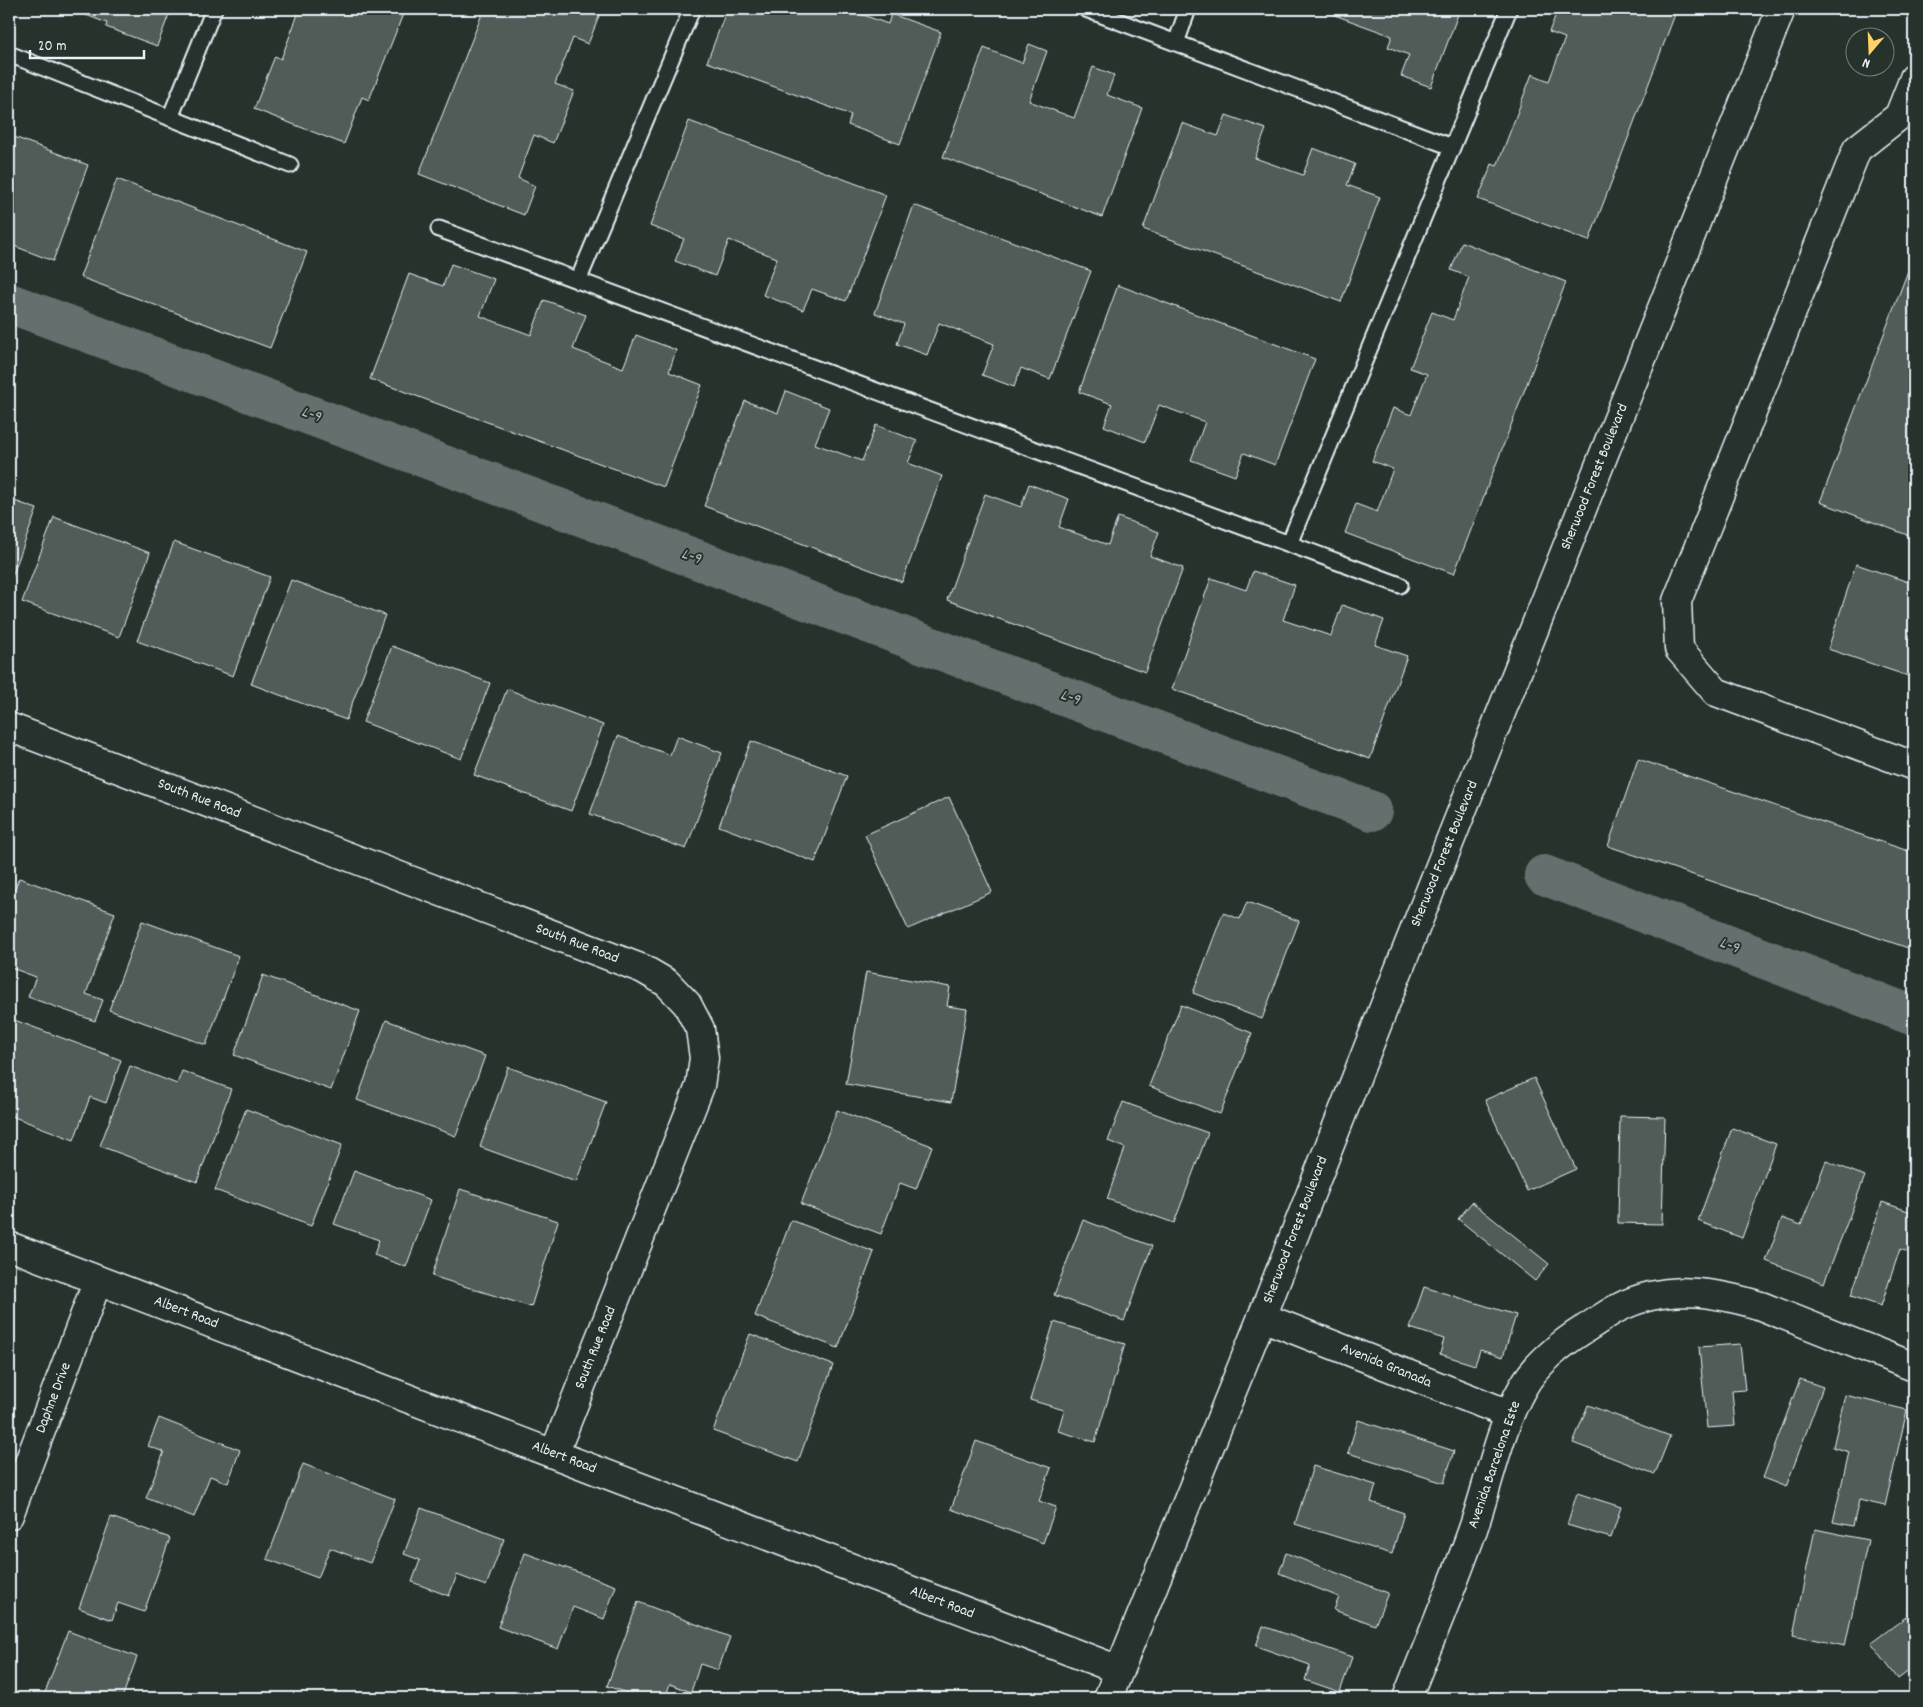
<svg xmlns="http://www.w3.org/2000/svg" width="1923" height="1707" font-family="Dekko,sans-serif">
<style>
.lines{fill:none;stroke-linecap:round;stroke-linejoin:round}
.canal{stroke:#636f6d;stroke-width:40}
.building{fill:#505c59;stroke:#e8f1f8}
.service-casing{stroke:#e8f1f8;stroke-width:19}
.minor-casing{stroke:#e8f1f8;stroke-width:31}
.tertiary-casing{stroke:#e8f1f8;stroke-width:31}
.service{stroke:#26332d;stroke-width:15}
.minor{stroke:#26332d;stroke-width:28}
.tertiary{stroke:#26332d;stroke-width:28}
.labels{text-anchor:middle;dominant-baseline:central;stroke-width:4;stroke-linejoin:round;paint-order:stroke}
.street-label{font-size:15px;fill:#e8f1f8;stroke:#26332d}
.water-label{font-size:16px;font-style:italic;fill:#b3bdc0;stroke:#26332d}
</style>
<rect width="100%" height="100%" fill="#26332d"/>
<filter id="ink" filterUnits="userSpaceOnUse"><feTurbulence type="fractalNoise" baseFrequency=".02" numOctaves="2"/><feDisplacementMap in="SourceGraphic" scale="10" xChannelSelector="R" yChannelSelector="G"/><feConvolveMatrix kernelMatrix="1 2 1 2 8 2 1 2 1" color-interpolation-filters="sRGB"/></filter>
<g filter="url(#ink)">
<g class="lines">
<path class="canal" d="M9 303 1372 811
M1544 875 1914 1016"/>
</g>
<path class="building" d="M70 9H171L157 46 106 27 107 23Z
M300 9H405L369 100 362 97 344 144 254 109 275 56 281 59Z
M484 9H602L588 44 573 38 555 84 574 91 553 143 534 135 518 178 535 186 524 215 419 174Z
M727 9H847L888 24 891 14 941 32 900 144 848 125 851 115 707 62Z
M1318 9H1460L1431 87 1401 76 1409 55 1388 47 1392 36Z
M1558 9H1677L1589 241 1478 199 1492 164 1497 166 1532 74 1549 81 1565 38 1549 32Z
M1029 44 1047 51 1029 101 1074 118 1093 67 1114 75 1107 95 1142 108 1102 217 943 157 984 48 1022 63Z
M1226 115 1266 129 1255 158 1303 175 1313 148 1355 164 1347 185 1380 197 1341 302 1143 229 1182 123 1218 136Z
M689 121 886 195 846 301 812 289 803 310 763 295 777 258 729 240 715 276 675 261 684 239 650 226Z
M9 135 88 165 53 261 9 244Z
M117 179 307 252 270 348 80 277Z
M914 205 1091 271 1050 379 1021 368 1014 387 982 375 994 344 939 323 927 355 897 344 904 324 875 313Z
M1462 242 1566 282 1454 574 1345 533 1356 504 1377 512 1393 469 1372 461 1393 408 1411 415 1427 374 1410 368 1432 312 1453 320 1469 277 1451 270Z
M1914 255V526L1910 536 1820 502Z
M451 264 494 279 480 316 531 335 544 300 586 315 573 349 623 368 636 335 676 350 669 372 702 385 664 487 370 379 409 274 443 286Z
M1118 285 1315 359 1275 465 1244 453 1235 476 1191 460 1205 422 1159 405 1145 442 1104 426 1112 404 1079 392Z
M786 391 829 408 815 444 862 461 876 425 917 441 908 463 942 476 902 582 704 506 745 401 778 413Z
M1029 484 1069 499 1059 527 1108 545 1118 517 1159 532 1150 556 1183 568 1145 672 947 600 985 494 1021 507Z
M9 499 37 509 9 585Z
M54 517 150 553 119 637 22 602Z
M174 542 270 577 233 676 137 641Z
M1856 564 1914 584V678L1828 649Z
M1253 571 1295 585 1283 620 1331 636 1342 605 1384 620 1375 645 1407 656 1370 759 1172 689 1211 578 1246 590Z
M291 580 385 615 346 720 251 684Z
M392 646 490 683 461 759 363 722Z
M507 689 603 725 571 811 474 775Z
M618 736 670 755 677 736 722 753 686 849 590 814Z
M751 741 847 776 815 862 719 826Z
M1638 759 1914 853V950L1608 846Z
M949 797 992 892 908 929 865 835Z
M19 878 115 913 86 994 103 1000 95 1021 28 997 36 977 9 967V904Z
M1247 902 1299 921 1262 1019 1193 993 1223 913 1240 919Z
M142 921 239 956 206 1045 109 1010Z
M866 972 950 987 947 1006 967 1009 951 1102 846 1084Z
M263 975 360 1011 331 1090 234 1055Z
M1181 1005 1252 1033 1220 1114 1149 1086Z
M9 1018 121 1060 106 1103 90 1097 74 1140 9 1115Z
M386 1020 485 1056 456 1136 357 1100Z
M130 1066 177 1084 182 1071 231 1089 197 1182 100 1146Z
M508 1067 606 1102 576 1182 480 1147Z
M1534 1078 1576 1169 1527 1191 1485 1100Z
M1123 1102 1208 1133 1174 1223 1107 1199 1125 1148 1108 1141Z
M246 1109 342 1145 311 1226 215 1190Z
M837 1110 932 1146 916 1189 900 1183 881 1234 801 1204Z
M1620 1116 1665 1117 1662 1224 1618 1223Z
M1732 1128 1776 1144 1742 1238 1698 1221Z
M1826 1161 1865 1176 1824 1283 1766 1261 1782 1218 1801 1225Z
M354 1171 431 1200 406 1267 374 1255 379 1240 334 1224Z
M460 1189 558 1221 531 1307 432 1276Z
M1472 1202 1549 1264 1535 1281 1458 1219Z
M1882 1202 1914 1213V1254L1900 1249 1881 1306 1851 1296Z
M791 1220 874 1252 838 1348 755 1316Z
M1083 1220 1152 1246 1124 1321 1054 1295Z
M1424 1287 1516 1315 1503 1357 1480 1350 1475 1365 1440 1354 1444 1339 1410 1328Z
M1054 1322 1125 1344 1095 1442 1058 1431 1064 1410 1030 1400Z
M750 1334 833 1365 798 1462 713 1431Z
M1740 1344 1745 1390 1732 1391 1735 1426 1707 1428 1699 1347Z
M1800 1379 1823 1387 1786 1487 1763 1478Z
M1845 1395 1907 1410 1885 1506 1859 1500 1853 1526 1833 1522 1849 1452 1833 1447Z
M1588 1405 1670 1436 1655 1474 1573 1443Z
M159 1418 240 1450 228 1483 210 1476 194 1517 146 1498 164 1452 148 1446Z
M1358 1420 1454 1451 1444 1483 1348 1453Z
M976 1441 1051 1468 1039 1501 1056 1507 1043 1543 951 1509Z
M303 1464 395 1499 370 1563 330 1548 318 1578 267 1559Z
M1313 1466 1376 1485 1371 1502 1404 1513 1392 1554 1295 1524Z
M1577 1493 1621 1507 1611 1538 1567 1525Z
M421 1508 504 1539 486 1586 457 1575 449 1596 412 1582 420 1560 404 1554Z
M111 1517 170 1538 144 1612 118 1603 112 1620 79 1608Z
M1815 1529 1868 1540 1845 1646 1793 1635Z
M525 1553 616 1586 604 1619 573 1607 558 1649 498 1627Z
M1286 1553 1388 1593 1375 1625 1334 1610 1339 1597 1279 1573Z
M638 1602 730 1637 718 1670 700 1664 691 1692 670 1684 665 1698H641L607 1686Z
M1914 1611V1667L1898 1679 1871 1643Z
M1263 1626 1352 1657 1340 1692 1305 1680 1310 1665 1256 1646Z
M68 1631 137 1657 122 1698H43Z
M1481 1692 1502 1698H1479Z"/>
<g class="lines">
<defs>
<path id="service" d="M1086 9 1452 147
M1176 43 1188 9
M9 54 290 165
M170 118 214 9
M439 229 1400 585
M578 281 692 9
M1289 544 1509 9"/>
<path id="minor" d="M1914 78 1899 116 1857 149 1677 601 1679 649 1716 692 1914 766
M9 727 643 969 667 983 687 1004 700 1029 704 1058 700 1086 554 1454
M9 1246 1119 1670
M1262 1317 1509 1414
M9 1515 98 1280
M1407 1698C1429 1642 1453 1586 1473 1529 1489 1483 1499 1429 1523 1387 1535 1365 1562 1343 1583 1330 1595 1323 1606 1314 1618 1308 1665 1284 1713 1291 1761 1306L1914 1367"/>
<path id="tertiary" d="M1108 1698 1262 1317 1403 959 1781 9"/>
</defs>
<use href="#service" class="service-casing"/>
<use href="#minor" class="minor-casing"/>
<use href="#tertiary" class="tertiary-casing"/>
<use href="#service" class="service"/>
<use href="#minor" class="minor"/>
<use href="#tertiary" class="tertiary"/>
</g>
</g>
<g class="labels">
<g class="street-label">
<text transform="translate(1595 477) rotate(-68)">Sherwood Forest Boulevard</text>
<text transform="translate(199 799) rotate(21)">South Rue Road</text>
<text transform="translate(1445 854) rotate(-68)">Sherwood Forest Boulevard</text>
<text transform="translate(577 944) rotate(21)">South Rue Road</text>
<text transform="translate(1296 1230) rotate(-69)">Sherwood Forest Boulevard</text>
<text transform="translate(186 1313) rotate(21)">Albert Road</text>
<text transform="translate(596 1348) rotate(-68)">South Rue Road</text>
<text transform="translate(1386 1366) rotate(22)">Avenida Granada</text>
<text transform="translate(54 1398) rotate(-69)">Daphne Drive</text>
<text transform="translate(564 1458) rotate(21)">Albert Road</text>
<text transform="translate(1495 1465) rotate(-71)">Avenida Barcelona Este</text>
<text transform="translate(942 1603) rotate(21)">Albert Road</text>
</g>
<g class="water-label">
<text transform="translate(311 415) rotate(20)">L-9</text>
<text transform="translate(691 557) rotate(20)">L-9</text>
<text transform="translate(1070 698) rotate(20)">L-9</text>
<text transform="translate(1729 946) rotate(21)">L-9</text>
</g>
</g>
<rect width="1923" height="1707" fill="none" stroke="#26332d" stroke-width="30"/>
<rect x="15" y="15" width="1893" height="1677" fill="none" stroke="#e8f1f8" stroke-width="2" filter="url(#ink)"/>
<g transform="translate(1870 52) rotate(199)"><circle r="24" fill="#26332d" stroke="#747f7e"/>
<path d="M0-4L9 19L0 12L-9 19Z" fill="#ffd166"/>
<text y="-8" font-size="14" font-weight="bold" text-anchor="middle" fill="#e8f1f8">N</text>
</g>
<path d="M30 50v8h114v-8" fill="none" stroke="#e8f1f8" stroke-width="2.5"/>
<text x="38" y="50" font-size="15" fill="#e8f1f8" stroke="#26332d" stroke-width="4" paint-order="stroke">20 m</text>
</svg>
